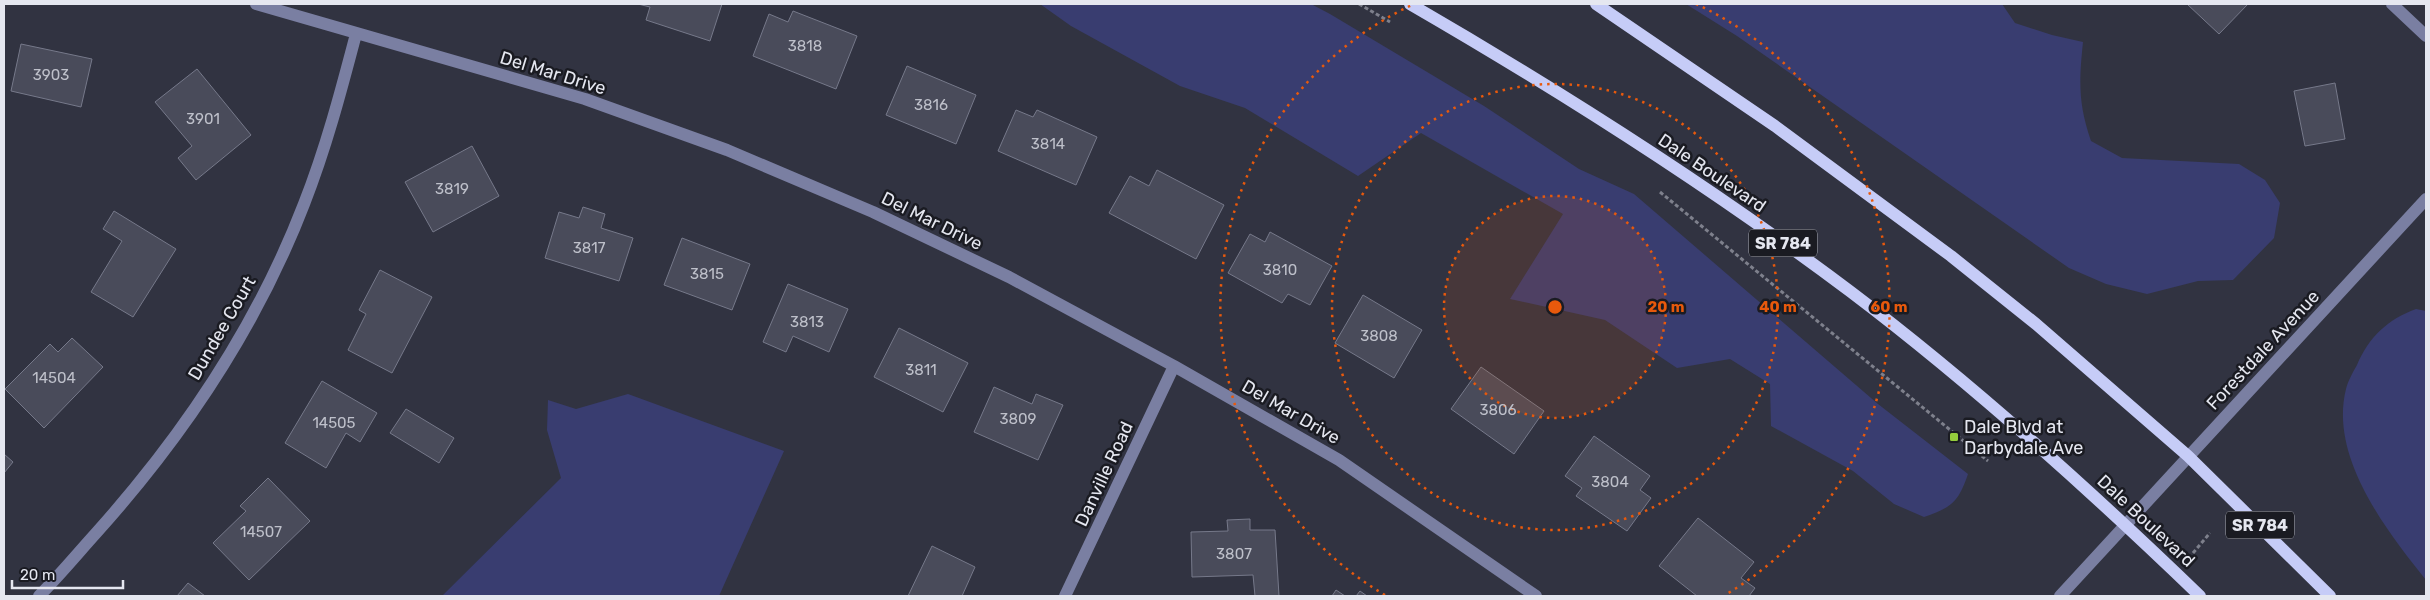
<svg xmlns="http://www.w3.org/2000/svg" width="2430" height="600" font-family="Rubik,sans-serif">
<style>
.green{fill:#393d70}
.building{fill:#494b5a;stroke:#76798a}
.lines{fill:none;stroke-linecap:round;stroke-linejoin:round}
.path{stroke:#7e808c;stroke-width:3;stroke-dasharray:4 2.5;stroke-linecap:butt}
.minor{stroke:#7a7fa2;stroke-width:12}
.major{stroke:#c6ccf7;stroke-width:12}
.ring{fill:none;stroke:#e8590c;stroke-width:2.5;stroke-dasharray:2.5 5}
.poi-dot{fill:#94cc3c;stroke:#1a1b22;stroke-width:2}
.labels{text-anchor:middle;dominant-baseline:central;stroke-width:5;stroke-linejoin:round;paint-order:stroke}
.number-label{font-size:15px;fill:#bec0ca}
.shield{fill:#1a1b22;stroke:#a8aab2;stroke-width:1}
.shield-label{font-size:16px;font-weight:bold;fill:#e5e7f0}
.street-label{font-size:18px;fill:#e5e7f0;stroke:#1a1b22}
.poi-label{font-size:18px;fill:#e5e7f0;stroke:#1a1b22;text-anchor:start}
.centre{fill:#e8590c;stroke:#1a1b22;stroke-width:2.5}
.ring-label{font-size:15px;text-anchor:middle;font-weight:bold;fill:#e8590c;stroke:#1a1b22;stroke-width:5;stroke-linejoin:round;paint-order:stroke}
</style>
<rect width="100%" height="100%" fill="#313341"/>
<path class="green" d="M1040 4H1311L1330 14 1484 106 1579 169 1634 194 1878 404 1968 474C1958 503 1952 507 1924 517L1894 504 1853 471 1771 426 1770 384 1730 359 1677 368 1605 320 1510 299 1563 214 1421 133 1358 176 1245 108 1180 86 1071 26Z
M1686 4H2002L2015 23 2052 35 2083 42C2079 81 2078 103 2091 141L2122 158 2239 164 2265 180 2280 203 2274 238 2233 280 2198 281 2147 294 2106 284 2069 268 1737 36Z
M2416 309 2426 311V580C2386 530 2329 457 2346 389 2348 381 2353 372 2357 365 2369 337 2388 319 2416 309Z
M628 394 784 451 719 596H442L561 478 547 430 548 400 576 409Z"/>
<path class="building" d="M638 4H722L710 41 646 20 650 7Z
M2187 4H2248L2219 34Z
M793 11 857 36 836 89 753 56 769 14 788 22Z
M21 44 92 59 81 107 11 91Z
M907 66 976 95 956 144 886 115Z
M197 69 251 135 196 180 178 158 192 146 155 102Z
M2335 83 2345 139 2305 146 2294 91Z
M1016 110 1033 117 1037 110 1097 137 1076 185 998 151Z
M472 146 499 196 433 232 405 182Z
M1157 170 1224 205 1196 259 1109 213 1130 176 1149 186Z
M583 207 605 214 601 228 633 238 619 281 545 258 559 212 579 218Z
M114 211 176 249 133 317 91 292 122 241 103 229Z
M1270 232 1332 266 1310 305 1288 294 1282 303 1228 273 1250 234 1265 242Z
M682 238 750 264 732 310 664 285Z
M380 270 432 297 392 373 348 350 366 314 359 310Z
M788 284 848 309 829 352 793 336 786 352 763 342Z
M1363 295 1422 330 1394 378 1335 343Z
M899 328 968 363 943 412 874 377Z
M72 338 103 367 44 428 5 389 50 344 58 352Z
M1481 367 1544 411 1514 454 1451 409Z
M322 381 377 413 360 442 346 433 326 468 285 443Z
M994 387 1032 404 1036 394 1063 405 1038 460 974 432Z
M406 409 454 438 439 463 390 433Z
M1594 436 1650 476 1640 490 1651 498 1627 531 1576 496 1582 488 1565 476Z
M4 454 13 462 4 473Z
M268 478 310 521 249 580 213 543 246 511 240 506Z
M1698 518 1754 562 1741 578 1755 588 1749 596H1697L1659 566Z
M1250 519V530H1275L1279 596H1255L1253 575 1192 577 1191 532 1228 531 1227 520Z
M932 546 975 567 962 596H908Z
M188 583 205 596H177Z
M1336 590 1345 596H1332Z
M1360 591 1367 596H1356Z"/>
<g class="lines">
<path class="path" d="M1359 4 1390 22
M1660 192 1988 461
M2193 553 2210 533"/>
<path class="minor" d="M256 4 585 99 727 150 873 212 1009 277 1174 366 1339 460 1536 596
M2392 4 2426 36
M39 596C59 576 78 553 97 532 184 435 257 326 304 204 326 148 341 91 356 34
M1065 596 1174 366
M2060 596 2426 199"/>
<path class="major" d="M1410 4C1562 92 1710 186 1851 292 1974 385 2089 489 2200 596
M1596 4 1775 126 1951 256 2036 324 2188 456 2330 596"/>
</g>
<circle cx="1555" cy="307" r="111" fill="#e8590c" fill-opacity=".12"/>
<g class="ring">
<circle cx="1555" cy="307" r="111"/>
<circle cx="1555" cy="307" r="223"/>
<path d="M1385 595A334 334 0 0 1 1414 4M1696 4A334 334 0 0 1 1725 595"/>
</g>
<rect class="poi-dot" x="1949" y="432" width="10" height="10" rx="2.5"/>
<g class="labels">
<g class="number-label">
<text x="805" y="46">3818</text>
<text x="51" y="75">3903</text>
<text x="931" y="105">3816</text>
<text x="203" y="119">3901</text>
<text x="1048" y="144">3814</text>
<text x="452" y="189">3819</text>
<text x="589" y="248">3817</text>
<text x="1280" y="270">3810</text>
<text x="707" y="274">3815</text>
<text x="807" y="322">3813</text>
<text x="1379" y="336">3808</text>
<text x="921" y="370">3811</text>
<text x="54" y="378">14504</text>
<text x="1498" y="410">3806</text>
<text x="1018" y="419">3809</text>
<text x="334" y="423">14505</text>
<text x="1610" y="482">3804</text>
<text x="261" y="532">14507</text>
<text x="1234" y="554">3807</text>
</g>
<g class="shield">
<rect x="1749" y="229.5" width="68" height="27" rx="4"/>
<rect x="2226" y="511.5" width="68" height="27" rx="4"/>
</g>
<g class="shield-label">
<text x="1783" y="243">SR 784</text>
<text x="2260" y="525">SR 784</text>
</g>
<g class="street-label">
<text transform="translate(553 73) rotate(17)">Del Mar Drive</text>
<text transform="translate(1712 173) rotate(34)">Dale Boulevard</text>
<text transform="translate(932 221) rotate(26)">Del Mar Drive</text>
<text transform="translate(222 328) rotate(-60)">Dundee Court</text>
<text transform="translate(2263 350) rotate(-47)">Forestdale Avenue</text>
<text transform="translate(1291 412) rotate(30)">Del Mar Drive</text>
<text transform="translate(1104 474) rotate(-65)">Danville Road</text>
<text transform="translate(2146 521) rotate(43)">Dale Boulevard</text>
</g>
<g class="poi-label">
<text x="1964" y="427">Dale Blvd at<tspan x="1964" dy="21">Darbydale Ave</tspan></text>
</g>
</g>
<circle cx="1555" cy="307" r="8" class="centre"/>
<g class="ring-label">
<text x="1666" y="312">20 m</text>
<text x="1778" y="312">40 m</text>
<text x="1889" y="312">60 m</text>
</g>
<rect width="2430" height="600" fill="none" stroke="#e5e7f0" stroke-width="10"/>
<path d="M12 580v8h111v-8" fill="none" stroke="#e5e7f0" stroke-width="2.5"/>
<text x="20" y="580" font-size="15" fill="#e5e7f0" stroke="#1a1b22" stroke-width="4" paint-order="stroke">20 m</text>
</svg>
